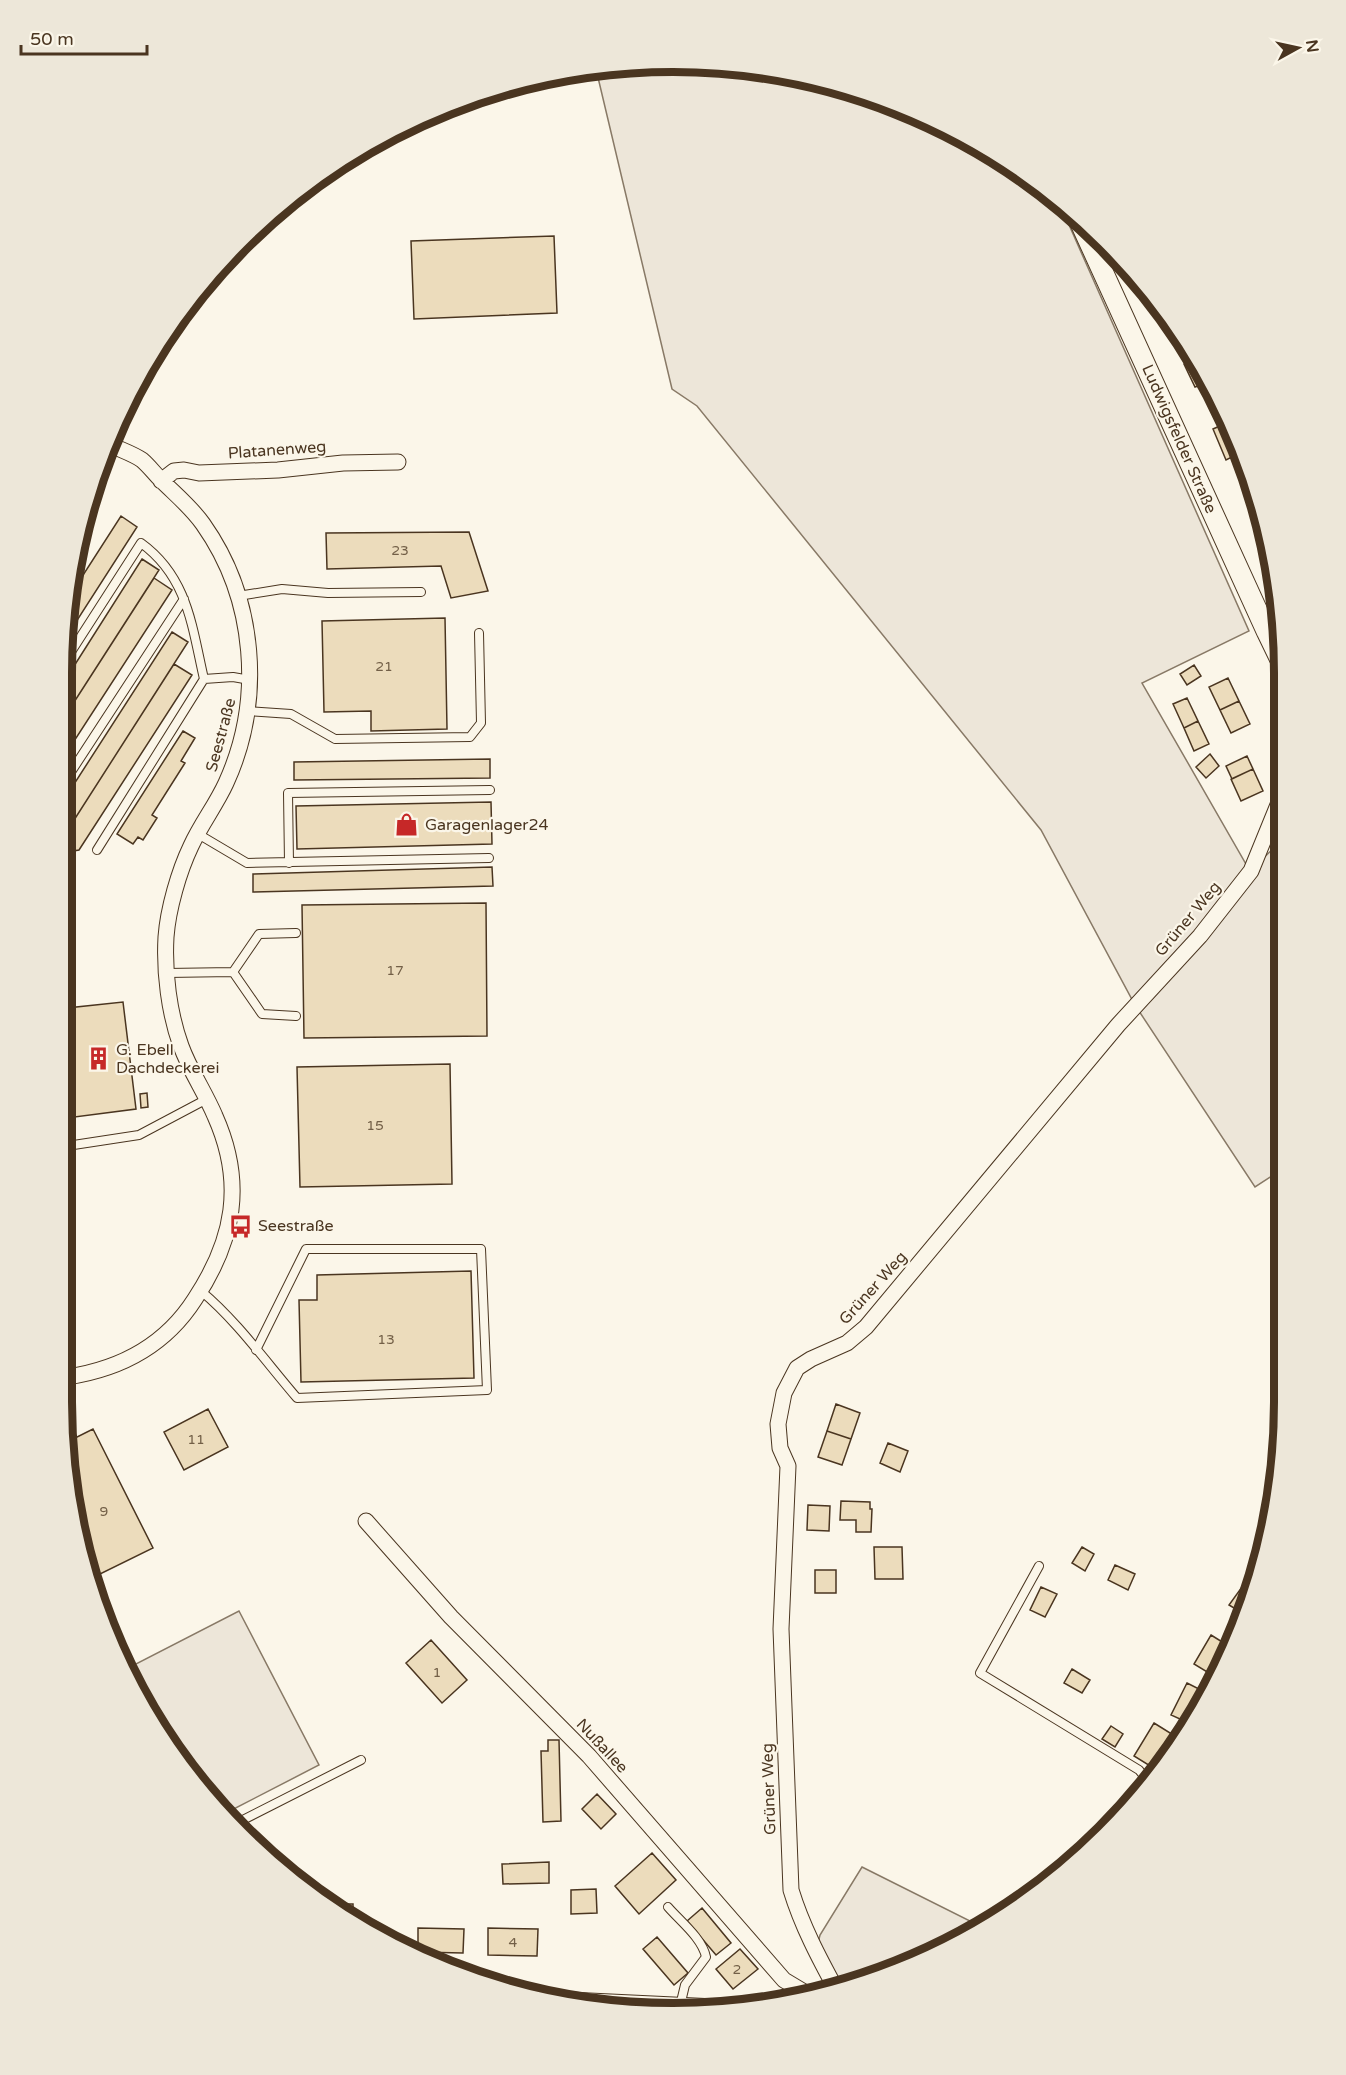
<svg xmlns="http://www.w3.org/2000/svg" width="1346" height="2075" font-family="'Varela Round',sans-serif">
<style>
.green{fill:#ede6d9;stroke:#887966;stroke-width:1.5}
.building{fill:#ecdcbc;stroke:#4a3520;stroke-width:1.5}
.lines{fill:none;stroke-linecap:round;stroke-linejoin:round}
.service-casing{stroke:#4a3520;stroke-width:10}
.minor-casing{stroke:#4a3520;stroke-width:17}
.tertiary-casing{stroke:#4a3520;stroke-width:22}
.service{stroke:#fbf6e9;stroke-width:8}
.minor{stroke:#fbf6e9;stroke-width:15}
.tertiary{stroke:#fbf6e9;stroke-width:20}
.labels{text-anchor:middle;dominant-baseline:central;stroke-width:4.5;stroke-linejoin:round;paint-order:stroke}
.number-label{font-size:14px;fill:#725f47}
.street-label{font-size:16px;fill:#4a3520;stroke:#fbf6e9}
.poi-label{font-size:16px;fill:#4a3520;stroke:#fbf6e9;text-anchor:start}
.rim{fill:none;stroke:#4a3520;stroke-width:8}
</style>
<rect width="100%" height="100%" fill="#fbf6e9"/>
<path class="green" d="M633 63 752 67 869 94 978 143 1058 200 1249 631 1142 683 1250 871 1282 840 1281 1170 1255 1187 1135 1005 1041 830 697 406 672 389 596 69Z
M239 1611 319 1765 224 1814 165 1742 128 1668Z
M862 1867 982 1927 907 1967 841 1990 818 1943 820 1935Z"/>
<path class="building" d="M554 236 557 313 414 319 411 241Z
M1194 359 1209 382 1195 387 1184 364Z
M1229 422 1240 453 1226 460 1213 429Z
M1260 504 1266 530 1260 533 1249 509Z
M121 516 137 527 67 636V600Z
M469 532 488 591 451 598 441 566 327 569 326 533Z
M142 559 159 570 67 713V677Z
M154 578 172 590 67 752V713Z
M445 618 447 729 371 731V711L324 712 322 621Z
M172 632 188 642 67 831V795Z
M174 664 192 675 79 850 67 852V831Z
M1194 665 1201 676 1187 685 1180 674Z
M1228 678 1239 701 1220 710 1209 687Z
M1187 698 1198 721 1184 728 1173 704Z
M1239 701 1250 724 1231 733 1220 710Z
M1198 721 1209 744 1194 751 1184 728Z
M183 731 195 738 181 761 185 763 152 815 157 818 143 840 138 837 133 844 117 834Z
M1210 754 1219 766 1206 778 1196 767Z
M1247 756 1253 769 1232 779 1226 766Z
M490 759V778L294 780V762Z
M1253 769 1263 791 1241 801 1231 779Z
M491 802 492 844 297 849 296 806Z
M492 867 493 886 253 892V874Z
M486 903 487 1036 304 1038 302 905Z
M123 1002 136 1109 67 1118V1008Z
M450 1064 452 1184 300 1187 297 1067Z
M147 1093 148 1107 141 1108 140 1094Z
M471 1271 474 1378 301 1382 299 1300H317V1275Z
M67 1290 75 1311 67 1314Z
M836 1404 860 1413 851 1439 827 1431Z
M208 1409 228 1447 184 1470 164 1432Z
M93 1429 153 1548 98 1575 80 1540 67 1482V1442Z
M827 1431 851 1439 842 1465 818 1457Z
M888 1443 908 1451 900 1472 880 1463Z
M841 1501 870 1502V1509H872L871 1532H856V1520H840Z
M808 1505 830 1506 829 1531 807 1530Z
M874 1547H902L903 1579H875Z
M1082 1547 1094 1554 1085 1571 1072 1563Z
M1115 1565 1135 1574 1128 1590 1108 1580Z
M815 1570H836V1593H815Z
M1041 1587 1057 1594 1045 1617 1030 1610Z
M1242 1587 1250 1592 1244 1614 1229 1605Z
M1211 1635 1232 1648 1217 1678 1194 1664Z
M431 1640 467 1680 442 1703 406 1663Z
M1072 1669 1090 1680 1082 1693 1064 1683Z
M1187 1683 1209 1694 1191 1724 1171 1715Z
M1154 1723 1175 1736 1155 1769 1134 1756Z
M1111 1726 1123 1734 1115 1747 1102 1739Z
M548 1740H559L561 1821 543 1822 541 1751H548Z
M597 1794 616 1814 601 1829 582 1809Z
M652 1853 676 1880 639 1914 615 1886Z
M549 1862V1883L503 1884 502 1864Z
M596 1889 597 1913 571 1914V1890Z
M333 1904H353V1922L333 1909Z
M702 1908 731 1943 716 1955 687 1921Z
M418 1928 464 1929 463 1953 418 1952Z
M488 1928 538 1929 537 1956 488 1955Z
M657 1937 688 1973 674 1985 643 1949Z
M740 1949 758 1969 733 1989 716 1969Z"/>
<g class="lines">
<defs>
<path id="service" d="M238 596 282 589 328 593 421 592
M67 658 141 543C188 577 192 627 204 679L233 677 250 680
M248 711 291 714 335 739 470 737 481 723 479 633
M67 778 184 599
M198 834 247 863 489 858
M97 850 204 679
M289 863 288 793 490 790
M233 972 262 1014 296 1016
M167 973 233 972 259 934 296 933
M67 1146 139 1135 207 1099
M201 1291C237 1321 266 1362 297 1398L487 1390 481 1249H306L256 1350
M1039 1566 980 1673 1139 1770 1149 1782
M233 1825 361 1760
M668 1907C680 1921 702 1938 706 1957L685 1985 680 2006"/>
<path id="minor" d="M161 481 174 471 184 470 199 473 278 470 343 463 398 462
M67 1377C121 1369 165 1346 195 1299 234 1240 245 1183 215 1116 205 1092 190 1071 181 1046 169 1013 164 972 166 937 168 909 179 871 191 846 201 824 216 805 226 783 264 700 256 599 203 524 191 507 176 495 161 480 155 474 149 466 142 460 132 453 118 449 107 443
M366 1521 451 1617 589 1756 784 1980 809 1995
M837 1991C819 1958 802 1926 791 1890L781 1629 788 1466 780 1448 778 1424 784 1393 797 1368 811 1359 847 1343 866 1327 1118 1025 1200 936 1251 871 1282 795"/>
<path id="tertiary" d="M1076 213 1267 632 1283 665
M558 2002 705 2009"/>
</defs>
<use href="#service" class="service-casing"/>
<use href="#minor" class="minor-casing"/>
<use href="#tertiary" class="tertiary-casing"/>
<use href="#service" class="service"/>
<use href="#minor" class="minor"/>
<use href="#tertiary" class="tertiary"/>
</g>
<defs>
<symbol id="shop-bare" viewBox="-9 -9 18 18"><path d="M-5-2.5h2.3a2.7 3.5 0 0 1 5.4 0H5L5.5 6h-11ZM-1.5-2.5h3a1.5 2.3 0 0 0-3 0Z" fill="#c62828" stroke="#fbf6e9" stroke-width="2.5" paint-order="stroke"/></symbol>
<symbol id="building-bare" viewBox="-9 -9 18 18"><path d="M-4-6H4V6H1V3H-1V6H-4ZM-2.5-4.3h1.7v1.8h-1.7ZM.8-4.3h1.7v1.8H.8ZM-2.5-1h1.7V.8h-1.7ZM.8-1h1.7V.8H.8Z" fill="#c62828" stroke="#fbf6e9" stroke-width="2.5" paint-order="stroke"/></symbol>
<symbol id="bus-bare" viewBox="-9 -9 18 18"><path d="M-5-6H5V4H4V6H2V4H-2V6H-4V4H-5ZM-3.5-4V0h7V-4ZM-3.5 1.2v1.5H-2V1.2ZM2 1.2v1.5H3.5V1.2Z" fill="#c62828" stroke="#fbf6e9" stroke-width="2.5" paint-order="stroke"/></symbol>
</defs>
<g fill-rule="evenodd">
<use href="#shop-bare" x="390" y="808" width="33" height="33"/>
<use href="#building-bare" x="82" y="1042" width="33" height="33"/>
<use href="#bus-bare" x="224" y="1210" width="33" height="33"/>
</g>
<g class="labels">
<g class="number-label">
<text x="400" y="550">23</text>
<text x="384" y="666">21</text>
<text x="395" y="970">17</text>
<text x="375" y="1125">15</text>
<text x="386" y="1339">13</text>
<text x="196" y="1439">11</text>
<text x="104" y="1511">9</text>
<text x="437" y="1672">1</text>
<text x="513" y="1942">4</text>
<text x="737" y="1969">2</text>
</g>
<g class="street-label">
<text transform="translate(1179 439) rotate(66)">Ludwigsfelder Straße</text>
<text transform="translate(277 450) rotate(-4)">Platanenweg</text>
<text transform="translate(221 735) rotate(-75)">Seestraße</text>
<text transform="translate(1188 919) rotate(-50)">Grüner Weg</text>
<text transform="translate(873 1288) rotate(-48)">Grüner Weg</text>
<text transform="translate(602 1746) rotate(47)">Nußallee</text>
<text transform="translate(769 1789) rotate(-92)">Grüner Weg</text>
</g>
<g class="poi-label">
<text x="425" y="825">Garagenlager24</text>
<text x="116" y="1050">G. Ebell<tspan x="116" dy="18">Dachdeckerei</tspan></text>
<text x="258" y="1226">Seestraße</text>
</g>
</g>
<path d="M0 0H1346V2075H0ZM673 72H673A601 601 0 0 1 1274 673V1402A601 601 0 0 1 673 2003H673A601 601 0 0 1 72 1402V673A601 601 0 0 1 673 72Z" fill="#ede7d9" fill-rule="evenodd"/>
<path class="rim" d="M673 72H673A601 601 0 0 1 1274 673V1402A601 601 0 0 1 673 2003H673A601 601 0 0 1 72 1402V673A601 601 0 0 1 673 72Z"/>
<g transform="translate(1298 48) rotate(82)" stroke="#fbf6e9" stroke-width="4.5" paint-order="stroke">
<path d="M0-4.5L10 22L0 15L-10 22Z" fill="#4a3520"/>
<text y="-9" font-size="16" font-weight="bold" text-anchor="middle" fill="#4a3520">N</text>
</g>
<path d="M21 45v9h126v-9" fill="none" stroke="#4a3520" stroke-width="3"/>
<text x="30" y="45" font-size="18" fill="#4a3520" stroke="#fbf6e9" stroke-width="4.5" paint-order="stroke">50 m</text>
</svg>
